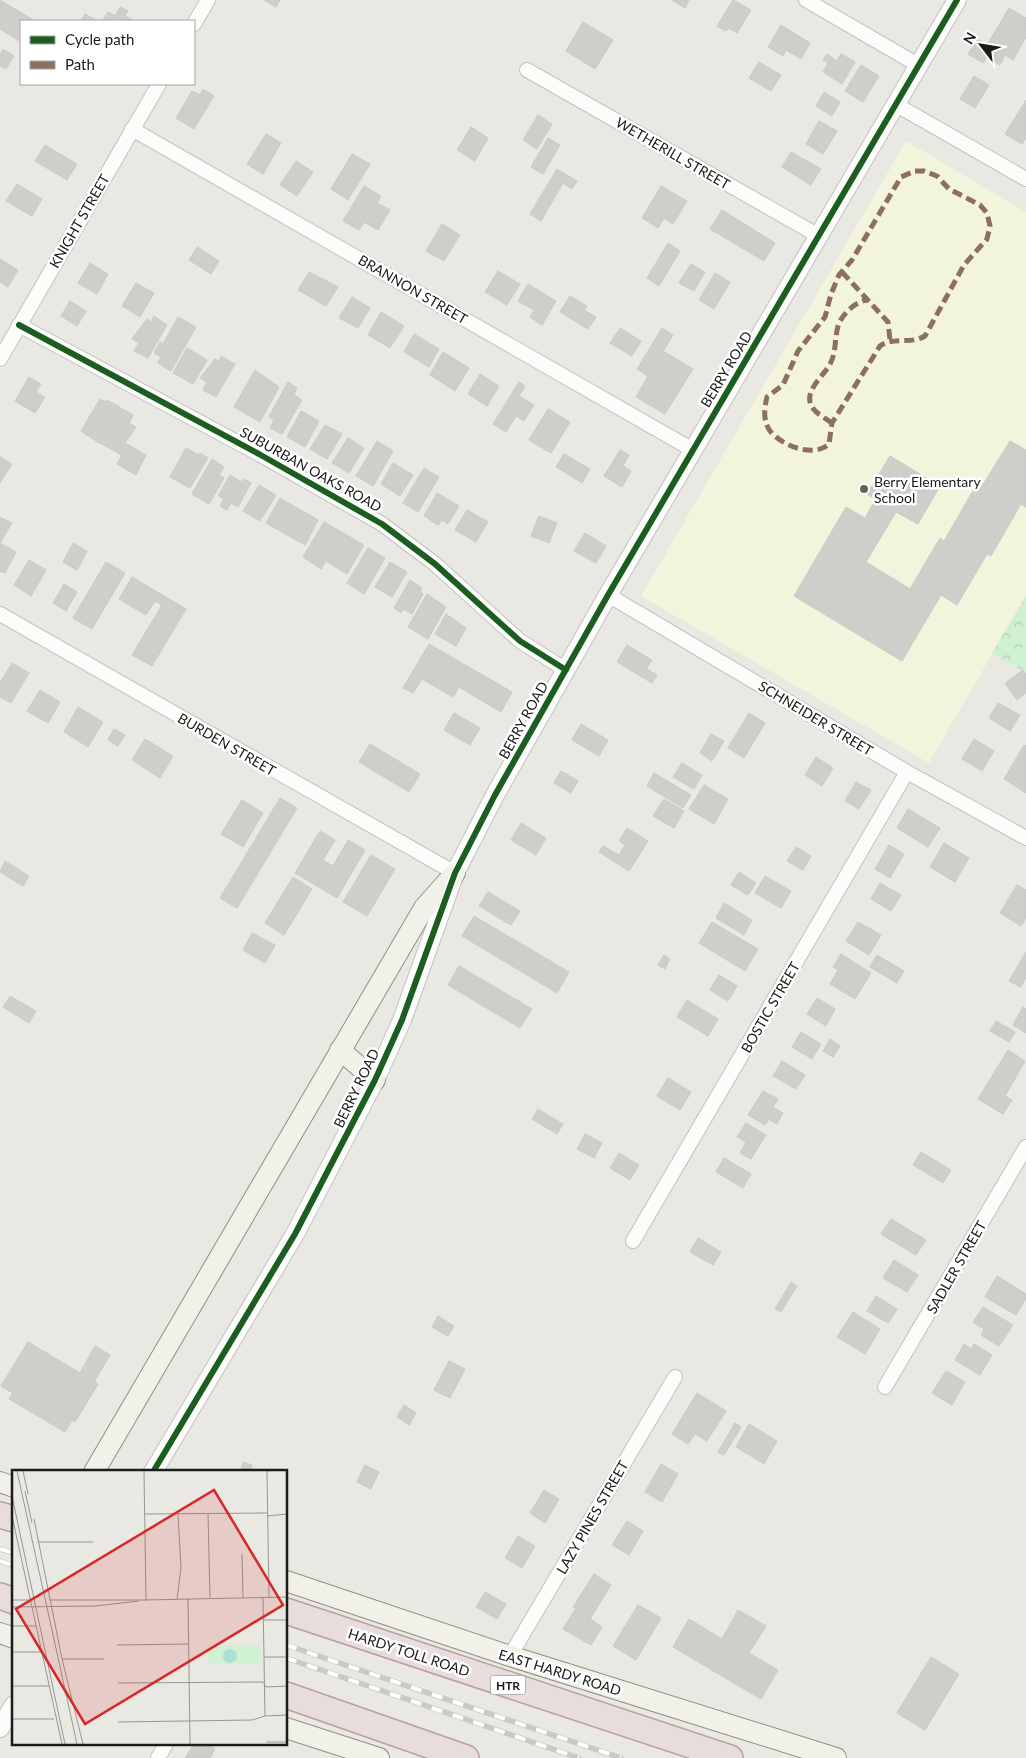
<svg xmlns="http://www.w3.org/2000/svg" width="1026" height="1758" font-family="Lato,sans-serif">
<style>
.education{fill:#f2f4dc}
.park{fill:url(#park-crowns)}
.building{fill:#d0ceca;stroke:#ccc9c4}
.lines{fill:none;stroke-linecap:round;stroke-linejoin:round}
.minor-casing{stroke:#c2c2bf;stroke-width:16}
.tertiary-casing{stroke:#c2c2bf;stroke-width:20}
.secondary-casing{stroke:#8e927c;stroke-width:22}
.motorway-casing{stroke:#bd9ca2;stroke-width:28}
.minor{stroke:#fcfcfb;stroke-width:14}
.tertiary{stroke:#fcfcfb;stroke-width:18}
.secondary{stroke:#f1f1e9;stroke-width:20}
.motorway{stroke:#e8dddd;stroke-width:25}
.rail-casing{stroke:#c9c9c8;stroke-width:5.5}
.rail{stroke:#fff;stroke-width:4;stroke-dasharray:11;stroke-linecap:butt}
.quiet{stroke:#8d6e63;stroke-width:5;stroke-dasharray:10 5;stroke-linecap:butt}
.cycleway-casing{stroke:#fff;stroke-width:9}
.cycleway{stroke:#1b5e20;stroke-width:6}
.poi-dot{fill:#636361;stroke:#fff;stroke-width:2}
.labels{text-anchor:middle;dominant-baseline:central;stroke-width:5;stroke-linejoin:round;paint-order:stroke}
.shield{fill:#fff;stroke:#5f5f5f;stroke-width:1}
.shield-label{font-size:12px;font-weight:bold;fill:#1b1b1b}
.street-label{font-size:14px;fill:#1b1b1b;stroke:#fff}
.poi-label{font-size:14px;fill:#1b1b1b;stroke:#fff;text-anchor:start}
.inset-road{fill:none;stroke:#979693;stroke-width:1}
.view{fill:#d62828;fill-opacity:0.15;stroke:#d62828;stroke-width:2.5}
.inset-edge{fill:none;stroke:#1b1b1b;stroke-width:2.5}
</style>
<defs>
<pattern id="park-crowns" width="20" height="18" patternUnits="userSpaceOnUse" patternTransform="scale(1.25)"><rect width="20" height="18" fill="#d0f0d3"/><path d="M2 6a3 3 0 1 1 6 0M12 15a3 3 0 1 1 6 0" fill="none" stroke="#b2cdb5"/></pattern>
</defs>
<rect width="100%" height="100%" fill="#e9e8e3"/>
<path class="education" d="M906 141 1026 212V596L929 763 641 596Z"/>
<path class="park" d="M1026 596V673L992 653Z"/>
<path class="building" d="M0 0 35 21H21V42L0 29Z
M264 0H280L276 7Z
M672 0H689L685 8Z
M733 0 751 10 737 33 728 28 726 31 717 26Z
M120 7 128 11 125 16 134 21H102L108 12 115 16Z
M1009 8 1026 18V37L1013 60 1005 55 1000 65 987 57 983 63 968 54 977 39 987 45Z
M85 14 98 21H81Z
M583 22 613 40 595 69 566 51Z
M781 25 810 43 801 59 786 50 783 56 768 47Z
M3 49 14 56 6 69 0 66V55Z
M827 54 837 61 841 54 855 62 842 84 823 72 828 63 823 60Z
M759 62 781 75 771 91 749 78Z
M861 65 879 76 863 102 845 91Z
M974 76 989 85 975 108 960 99Z
M203 89 214 96 194 129 176 118 192 91 200 95Z
M824 92 840 102 832 116 816 106Z
M1026 100V138L1022 144 1005 134Z
M538 115 552 124 537 149 523 140Z
M819 121 837 131 823 154 806 144Z
M471 127 488 138 475 161 457 150Z
M266 134 281 143 263 174 247 164Z
M548 138 560 145 543 174 531 167Z
M45 145 77 164 67 180 35 161Z
M791 152 821 169 811 185 782 167Z
M352 154 370 164 348 200 331 189Z
M296 161 313 172 297 196 280 185Z
M557 169 577 181 572 189 563 183 541 221 530 214Z
M17 184 42 199 32 216 6 201Z
M364 186 381 196 377 203 390 210 378 230 364 222 359 230 343 221Z
M661 186 687 201 673 224 664 218 658 228 642 218Z
M722 210 775 243 764 261 710 229Z
M442 224 460 235 444 261 426 251Z
M668 243 680 251 659 286 647 278Z
M197 247 219 261 211 274 189 260Z
M0 259 18 270 8 287 0 282Z
M90 263 108 274 97 294 78 283Z
M691 264 705 272 694 291 679 283Z
M498 271 520 284 507 305 485 292Z
M309 272 338 287 326 306 298 290Z
M715 273 730 282 714 309 699 300Z
M136 283 154 293 140 317 122 306Z
M528 284 556 301 542 325 530 317 534 310 518 301Z
M570 296 587 306 584 310 596 317 588 329 560 312Z
M352 297 370 308 358 328 339 318Z
M70 301 86 311 77 326 61 316Z
M381 312 404 326 390 348 368 335Z
M154 316 167 325 148 358 134 351 139 343 132 339 147 319 151 322Z
M178 317 196 327 171 371 158 363 161 357 154 353 160 342 163 344Z
M620 328 641 341 632 356 610 343Z
M662 328 673 335 663 351 693 369 665 414 636 397 648 376 637 369Z
M414 334 439 349 429 367 404 352Z
M187 348 207 360 193 384 173 373Z
M443 352 469 368 455 391 430 375Z
M221 356 235 364 216 397 203 390 207 382 200 378 215 359 219 361Z
M255 370 279 387 260 422 234 407Z
M480 374 499 386 487 406 468 394Z
M29 377 41 384 36 392 45 397 35 413 15 401Z
M288 382 297 388 294 395 302 400 282 434 270 428 274 420 269 417Z
M519 382 525 386 519 396 534 405 524 421 516 416 506 432 493 424Z
M100 399 106 402 107 400 120 407 99 443 81 431Z
M121 408 133 415 129 423 136 427 125 443 146 455 136 475 117 464 122 455 100 443Z
M548 409 570 422 551 453 529 440Z
M301 411 319 421 305 447 287 437Z
M325 425 342 434 327 459 310 449Z
M348 438 364 448 349 473 332 463Z
M377 441 393 451 373 486 356 476Z
M1010 441 1026 450V507L1021 504 991 556 987 554 957 605 941 595 902 661 794 596 846 507 865 518 876 499 867 494 890 456 940 486 918 524 896 512 866 562 910 589 940 538 944 541 974 489 979 491Z
M186 448 198 455 200 453 208 458 190 488 170 477Z
M620 450 629 455 623 466 631 471 622 487 604 476Z
M564 454 590 469 582 483 556 467Z
M0 457 12 464 0 483Z
M212 459 224 467 219 475 224 478 209 504 192 494Z
M393 463 413 475 400 496 381 484Z
M424 468 439 477 418 512 403 503Z
M230 475 242 482 244 479 251 483 238 507 231 503 227 510 220 506 224 499 218 496Z
M259 485 276 495 260 521 243 511Z
M437 493 459 506 448 524 442 520 438 525 424 516Z
M280 498 318 520 305 545 266 523Z
M467 510 488 522 476 542 455 530Z
M539 516 557 523 549 543 531 536Z
M0 517 12 523 0 543 16 552 5 573 0 571Z
M324 522 364 545 347 574 326 561 321 569 303 557Z
M585 533 606 546 596 563 574 551Z
M73 543 87 551 77 570 63 562Z
M368 548 385 558 364 594 347 583Z
M29 560 46 570 31 596 14 585Z
M106 562 125 573 92 629 73 618Z
M390 562 407 572 392 597 375 587Z
M132 577 186 609 152 666 132 655 162 605 155 601 146 615 119 599Z
M410 580 422 588 420 592 423 594 412 614 403 609 401 613 394 608Z
M64 584 77 592 66 611 53 603Z
M427 594 446 607 428 639 408 627Z
M446 614 466 628 456 646 435 634Z
M429 644 512 692 501 712 459 687 453 697 422 679 413 693 403 688Z
M627 645 652 660 646 669 657 675 652 683 617 662Z
M12 663 29 673 11 703 0 697V683Z
M1023 670 1026 674V693L1017 700 1005 683Z
M40 690 60 702 48 723 27 711Z
M998 703 1020 715 1010 731 989 718Z
M78 707 103 722 88 747 64 732Z
M454 713 480 728 470 745 444 730Z
M749 713 765 723 744 758 728 748Z
M581 724 608 740 599 756 572 740Z
M114 729 125 735 118 746 108 740Z
M711 734 724 741 712 761 700 753Z
M145 739 173 756 160 778 132 760Z
M974 739 994 751 982 771 962 759Z
M370 744 420 774 409 792 359 762Z
M1024 745 1026 746V793L1004 779Z
M816 757 833 768 822 786 805 775Z
M682 763 702 775 694 789 673 777Z
M561 771 578 781 571 793 554 783Z
M654 773 691 795 683 808 647 786Z
M856 782 871 790 859 809 845 801Z
M704 785 728 799 714 824 689 809Z
M280 798 297 808 237 908 220 898Z
M664 799 684 811 674 828 653 816Z
M242 800 263 813 243 847 221 834Z
M908 809 940 828 928 847 897 828Z
M521 823 546 838 536 855 511 840Z
M627 828 648 841 629 871 599 852 603 846 619 855 625 845 619 841Z
M320 831 335 840 323 860 333 866 348 840 365 850 337 898 295 873Z
M944 843 969 858 955 882 930 867Z
M889 845 904 854 890 878 875 869Z
M796 847 811 856 803 870 787 861Z
M371 855 395 869 367 916 343 902Z
M5 861 29 876 23 886 0 872Z
M739 872 756 883 748 895 731 885Z
M765 876 791 891 781 908 755 893Z
M293 877 312 889 284 935 265 923Z
M880 883 901 895 891 911 871 899Z
M1017 885 1026 890V918L1021 926 1000 913Z
M488 892 520 911 511 925 479 906Z
M724 903 752 920 744 935 716 918Z
M474 916 569 972 557 993 462 936Z
M712 922 758 949 745 971 699 943Z
M858 922 881 935 869 955 846 941Z
M252 933 275 945 265 963 243 950Z
M1026 952V977L1021 987 1009 981Z
M841 954 871 973 855 999 830 984 838 970 833 967Z
M664 955 670 959 665 969 658 965Z
M877 955 904 971 897 983 870 967Z
M459 966 532 1009 520 1028 448 985Z
M719 975 737 986 728 1001 710 990Z
M10 996 36 1011 29 1023 3 1007Z
M817 998 835 1009 826 1026 807 1014Z
M687 1000 718 1019 708 1036 677 1017Z
M1023 1007 1026 1009V1033L1013 1025Z
M996 1021 1015 1032 1009 1042 990 1031Z
M801 1032 821 1044 812 1059 792 1047Z
M830 1039 840 1046 833 1057 823 1051Z
M1008 1050 1025 1061 1005 1096 1012 1100 1003 1114 978 1099Z
M782 1061 805 1075 796 1089 773 1076Z
M668 1078 691 1092 680 1110 657 1096Z
M763 1091 778 1099 773 1107 783 1113 777 1124 769 1119 765 1125 748 1115Z
M538 1109 563 1124 557 1134 532 1119Z
M746 1123 766 1135 751 1159 740 1153 746 1142 737 1137Z
M585 1134 602 1143 594 1158 577 1149Z
M921 1152 951 1170 943 1183 913 1165Z
M619 1153 639 1165 630 1180 610 1168Z
M724 1158 751 1174 743 1188 716 1172Z
M891 1219 926 1240 916 1255 881 1234Z
M698 1238 721 1252 713 1265 690 1252Z
M894 1260 918 1275 907 1292 883 1278Z
M997 1276 1026 1294V1298L1016 1315 985 1297Z
M791 1282 797 1286 781 1312 775 1309Z
M876 1296 897 1309 888 1323 867 1311Z
M983 1307 1013 1325 999 1346 981 1335 984 1329 973 1322Z
M853 1312 880 1329 865 1354 837 1337Z
M438 1316 454 1326 448 1336 432 1327Z
M28 1342 80 1373 95 1346 110 1355 94 1382 98 1384 75 1422 72 1420 65 1432 9 1399 13 1393 1 1386Z
M964 1344 971 1349 974 1344 992 1355 980 1375 955 1360Z
M449 1361 465 1369 450 1398 434 1390Z
M946 1371 965 1382 952 1405 932 1393Z
M697 1393 726 1411 707 1441 695 1434 688 1444 672 1434Z
M404 1405 416 1413 409 1425 397 1417Z
M735 1423 741 1427 724 1455 718 1452Z
M749 1424 777 1441 764 1464 736 1447Z
M243 1462 252 1465 250 1472H240Z
M661 1464 678 1474 662 1502 645 1492Z
M365 1465 379 1472 371 1489 357 1482Z
M544 1490 559 1499 545 1523 530 1513Z
M627 1521 643 1531 629 1555 612 1545Z
M518 1536 535 1546 522 1568 505 1558Z
M594 1574 611 1585 590 1619 602 1627 591 1645 563 1629 576 1608 573 1607Z
M485 1592 506 1604 497 1619 476 1607Z
M638 1605 661 1618 636 1660 613 1646Z
M738 1610 766 1626 749 1653 778 1670 761 1699 673 1647 689 1619 722 1639Z
M931 1657 959 1674 925 1730 897 1713Z
M194 1744H207L215 1749 210 1758H185Z"/>
<g class="lines">
<defs>
<path id="minor" d="M806 0 918 65
M194 24 208 0
M527 70 819 236
M895 104 1026 179
M132 129 693 450
M19 325 259 454 382 524 435 564 520 641 566 670
M0 359 159 84
M608 595 907 772 1026 838
M0 614 455 873
M633 1241 907 772
M885 1387 1026 1147
M510 1656 675 1377
M158 1758 166 1744"/>
<path id="tertiary" d="M153 1472 295 1234 375 1080 402 1020 455 873 495 795 608 595 957 0
M0 1728 14 1705"/>
<path id="secondary" d="M340 1050 375 1080
M94 1472 424 908 455 873
M0 1482 14 1487
M286 1581 510 1656 836 1758
M0 1633 14 1638
M286 1728 379 1758"/>
<path id="motorway" d="M0 1515 14 1519
M0 1596 14 1601
M286 1611 730 1758
M286 1695 466 1758"/>
</defs>
<use href="#minor" class="minor-casing"/>
<use href="#tertiary" class="tertiary-casing"/>
<use href="#secondary" class="secondary-casing"/>
<use href="#motorway" class="motorway-casing"/>
<use href="#minor" class="minor"/>
<use href="#tertiary" class="tertiary"/>
<use href="#secondary" class="secondary"/>
<use href="#motorway" class="motorway"/>
<defs>
<path id="rail" d="M0 1549 14 1553
M0 1561 14 1566
M286 1645 621 1758
M286 1658 579 1758"/>
</defs>
<use href="#rail" class="rail-casing"/>
<use href="#rail" class="rail"/>
<path class="quiet" d="M915 171H924L937 176 949 189 980 205 987 213 990 226 987 239 964 265 925 336C910 345 894 336 880 346L832 423 829 444C814 458 782 446 770 431 763 421 764 409 767 397L783 385 798 351 825 317 831 294 839 275 852 260 901 177Z
M842 272 888 322 890 340
M832 423C824 417 812 412 810 402 807 387 826 374 831 362 837 350 834 333 840 321 847 310 855 303 866 300"/>
<defs>
<path id="cycleway" d="M19 325 259 454 382 524 435 564 520 641 566 670
M153 1472 295 1234 375 1080 402 1020 455 873 495 795 608 595 957 0"/>
</defs>
<use href="#cycleway" class="cycleway-casing"/>
<use href="#cycleway" class="cycleway"/>
</g>
<circle class="poi-dot" cx="864" cy="489" r="5"/>
<g class="labels">
<rect class="shield" x="490.5" y="1675.5" width="35" height="19" rx="4"/>
<g class="shield-label">
<text x="508" y="1685">HTR</text>
</g>
<g class="street-label">
<text transform="translate(673 153) rotate(30)">WETHERILL STREET</text>
<text transform="translate(79 221) rotate(-60)">KNIGHT STREET</text>
<text transform="translate(413 289) rotate(30)">BRANNON STREET</text>
<text transform="translate(726 369) rotate(-59)">BERRY ROAD</text>
<text transform="translate(311 469) rotate(29)">SUBURBAN OAKS ROAD</text>
<text transform="translate(816 718) rotate(31)">SCHNEIDER STREET</text>
<text transform="translate(523 720) rotate(-61)">BERRY ROAD</text>
<text transform="translate(227 744) rotate(30)">BURDEN STREET</text>
<text transform="translate(770 1007) rotate(-60)">BOSTIC STREET</text>
<text transform="translate(356 1088) rotate(-64)">BERRY ROAD</text>
<text transform="translate(956 1267) rotate(-60)">SADLER STREET</text>
<text transform="translate(592 1517) rotate(-60)">LAZY PINES STREET</text>
<text transform="translate(409 1652) rotate(18)">HARDY TOLL ROAD</text>
<text transform="translate(560 1672) rotate(17)">EAST HARDY ROAD</text>
</g>
<g class="poi-label">
<text x="874" y="481">Berry Elementary<tspan x="874" dy="16">School</tspan></text>
</g>
</g>
<g transform="translate(12 1470)">
<rect width="275" height="275" fill="#e9e8e3"/>
<path d="M248 175 249 193 196 194 195 176Z" fill="#d0f0d3"/>
<path d="M211 186a7 7 0 1 1 14 0a7 7 0 1 1-14 0Z" fill="#afe0cf"/>
<path class="inset-road" d="M5 1 65 274M11 1 16 24M132 1 134 130M255 1 257 127M13 21 20 53M0 26 53 274M196 43 198 128M133 44 255 43M0 46 50 274M255 46 275 44M22 49 50 189 71 274M27 72H81M230 84 231 128M176 128 178 274M251 128 253 246M165 129 169 98 166 44M0 130H18M37 130H134M133 130 275 127M0 137 83 136 127 131M251 150H275M0 156H24M105 175 176 174M0 182H30M252 187H275M50 189H92M106 213 251 212 254 217 275 216M0 216H37M0 249H42M106 252 240 250 253 246 275 245M254 272H275"/>
<path class="view" d="M202 20 271 135 73 254 4 139Z"/>
<rect width="275" height="275" class="inset-edge"/>
</g>
<rect x="20" y="20" width="175" height="65" fill="#ffffff" stroke="#a4a4a4"/>
<rect x="30" y="36" width="25" height="8" fill="#1b5e20" stroke="#a4a4a4"/>
<text x="65" y="45" font-size="15" fill="#1b1b1b">Cycle path</text>
<rect x="30" y="61" width="25" height="8" fill="#8d6e63" stroke="#a4a4a4"/>
<text x="65" y="70" font-size="15" fill="#1b1b1b">Path</text>
<g transform="translate(981 45) rotate(301)" stroke="#ffffff" stroke-width="4" paint-order="stroke">
<path d="M0-4L9 19L0 12L-9 19Z" fill="#1b1b1b"/>
<text y="-8" font-size="14" font-weight="bold" text-anchor="middle" fill="#1b1b1b">N</text>
</g>
</svg>
